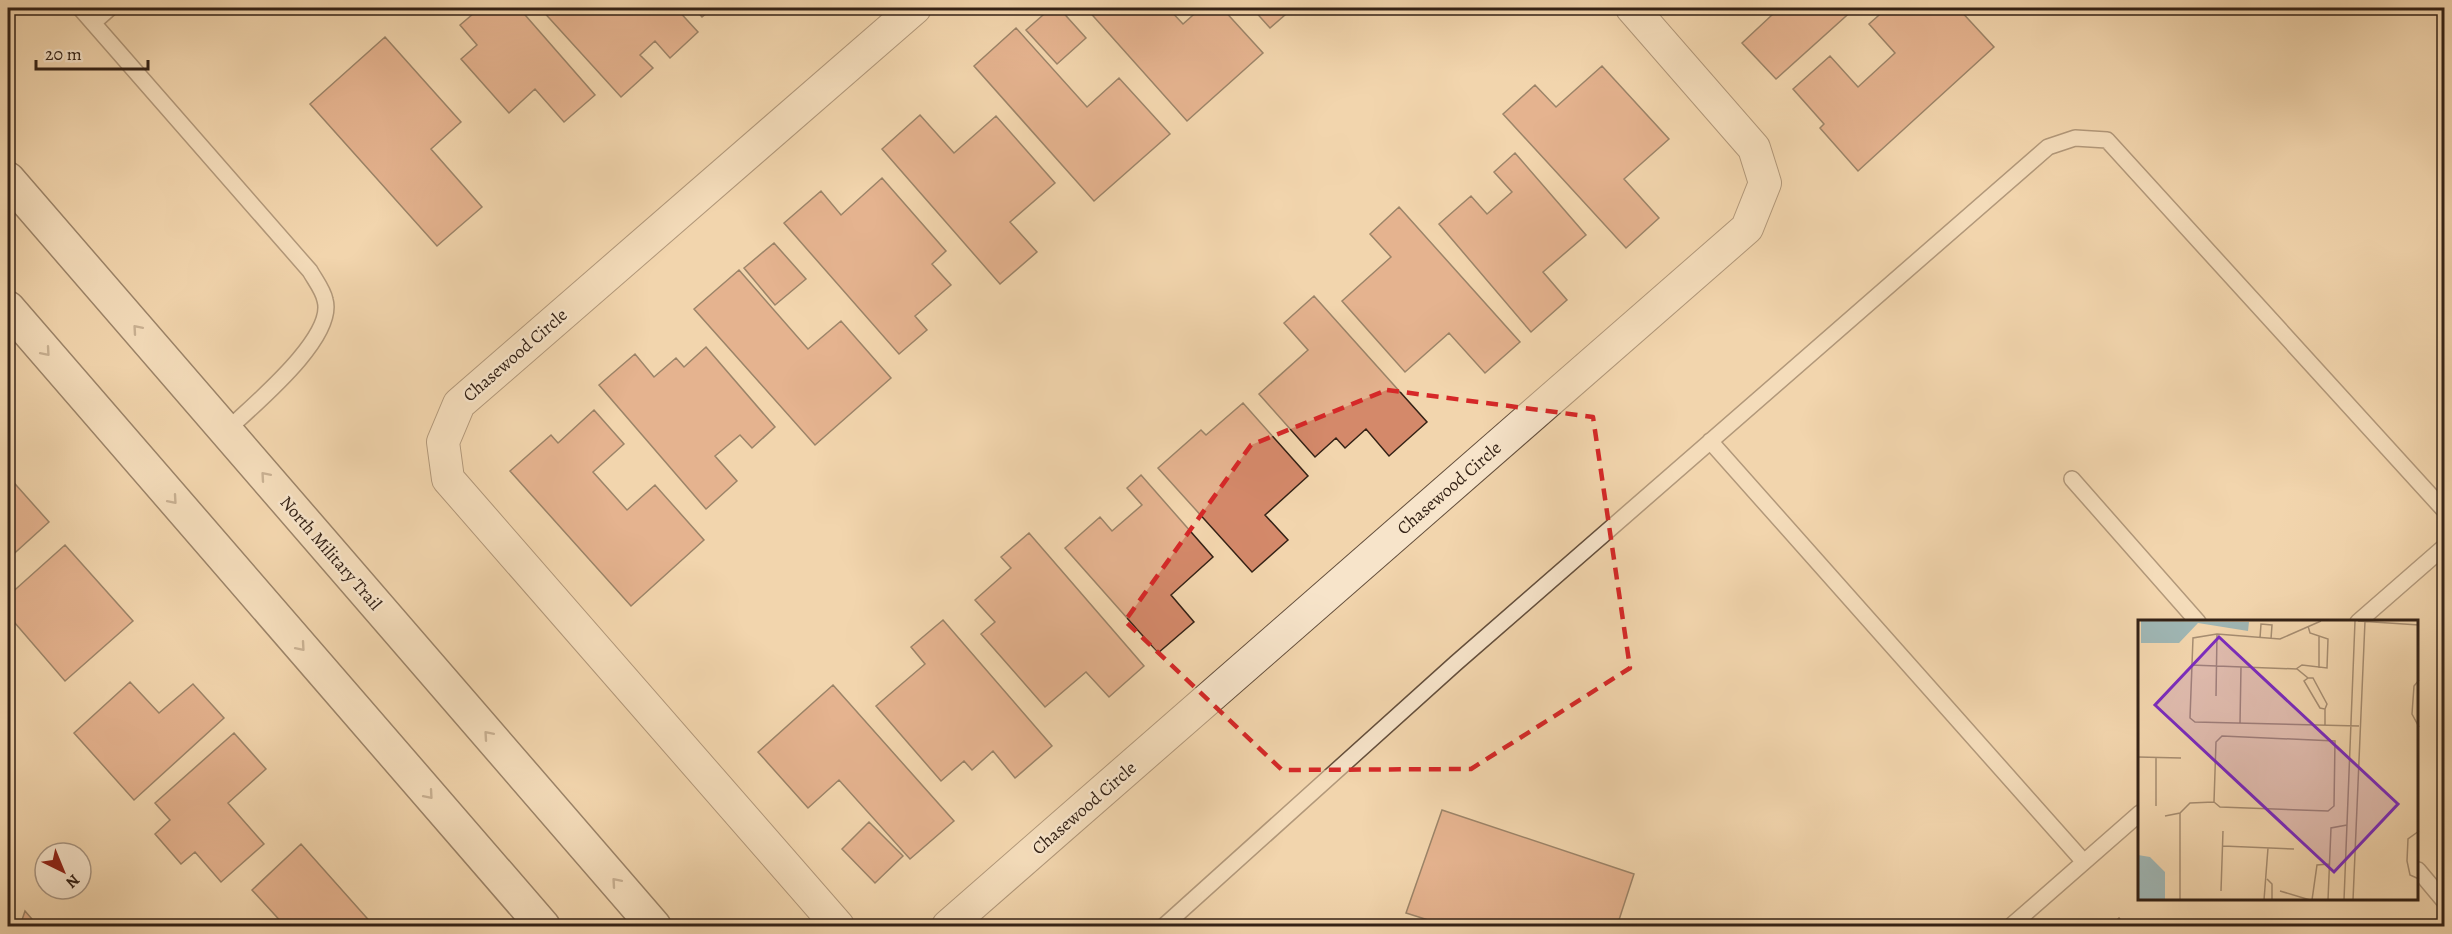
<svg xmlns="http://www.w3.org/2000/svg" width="2452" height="934" font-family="Alegreya,serif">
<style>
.building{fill:#d4896a;stroke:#342216;stroke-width:1.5}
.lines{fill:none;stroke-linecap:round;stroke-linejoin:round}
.service-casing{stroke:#644f3c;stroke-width:18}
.minor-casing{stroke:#644f3c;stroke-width:34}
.secondary-casing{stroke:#342216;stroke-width:36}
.service{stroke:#f7e4ca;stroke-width:15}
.minor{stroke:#f7e4ca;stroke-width:32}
.secondary{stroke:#f7e4ca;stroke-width:33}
.oneway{stroke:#968370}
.marked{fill:none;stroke:#d62828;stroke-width:4.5;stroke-dasharray:12 8;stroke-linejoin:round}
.labels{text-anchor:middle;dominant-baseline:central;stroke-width:5;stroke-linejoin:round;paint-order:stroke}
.street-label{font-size:18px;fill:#342216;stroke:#f7e4ca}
.inset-road{fill:none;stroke:#a68d71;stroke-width:1.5}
.view{fill:#7b2cbf;fill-opacity:0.15;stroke:#7b2cbf;stroke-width:3}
.inset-edge{fill:none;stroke:#342216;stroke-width:3}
</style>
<rect width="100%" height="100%" fill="#f2d5ad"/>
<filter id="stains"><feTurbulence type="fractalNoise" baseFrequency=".00333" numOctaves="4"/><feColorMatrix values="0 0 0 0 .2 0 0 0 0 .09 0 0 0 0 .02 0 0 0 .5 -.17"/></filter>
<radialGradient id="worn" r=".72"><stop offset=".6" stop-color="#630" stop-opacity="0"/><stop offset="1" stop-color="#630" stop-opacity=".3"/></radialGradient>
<path class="building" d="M480 8H519L595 95 564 122 535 89 509 113 461 59 477 45 460 25Z
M540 8H676L698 32 670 58 655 41 640 55 653 68 621 97Z
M694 8H713L702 17Z
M1051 8H1059L1086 38 1057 64 1026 30Z
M1086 8H1168L1183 24 1201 8H1222L1263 53 1187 121Z
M1252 8H1293L1270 28Z
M1767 8H1855L1776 79 1742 43 1773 14Z
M1887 8H1958L1994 47 1858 171 1820 128 1824 124 1793 89 1830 56 1858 87 1895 53 1869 24Z
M1016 28 1087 107 1119 78 1170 134 1094 201 974 66Z
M385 37 461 122 431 149 482 207 437 246 310 104Z
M1602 66 1669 139 1624 179 1659 218 1626 248 1503 114 1535 85 1556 107Z
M920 115 954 153 996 116 1055 183 1010 222 1037 252 1000 284 882 149Z
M1515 153 1586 235 1543 272 1567 300 1531 332 1439 224 1471 196 1487 214 1512 192 1494 172Z
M882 178 946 251 932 264 951 285 915 316 927 330 899 354 784 223 821 191 841 215Z
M1399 207 1520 342 1485 373 1449 333 1405 372 1342 301 1391 257 1370 234Z
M774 243 806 279 775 305 744 268Z
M739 270 808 349 841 321 891 378 815 445 694 309Z
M1314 296 1427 422 1389 456 1366 429 1345 448 1336 438 1315 457 1259 394 1308 350 1284 323Z
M706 347 775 427 752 448 740 435 715 456 737 481 706 509 599 385 635 354 654 377 676 358 684 367Z
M1243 403 1308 476 1265 515 1288 540 1252 572 1158 468 1201 430 1206 435Z
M594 410 624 444 593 472 627 510 655 485 704 540 631 606 510 471 551 435 558 443Z
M1141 475 1213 557 1171 595 1194 622 1158 653 1065 548 1100 517 1112 531 1142 505 1127 488Z
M8 476 49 522 8 559Z
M1029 533 1144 666 1109 697 1086 672 1045 707 981 634 995 622 975 600 1011 568 1001 557Z
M65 545 133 621 65 681 8 615V596Z
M943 620 1052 746 1015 778 993 751 972 770 964 761 941 781 876 706 925 664 911 647Z
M130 682 159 713 193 684 224 718 134 800 74 733Z
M833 685 954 821 910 859 839 780 808 808 758 752Z
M234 733 266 769 228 803 264 844 221 882 195 852 181 864 155 834 170 820 155 803Z
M1442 810 1634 874 1617 926H1447L1406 913Z
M869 822 903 856 875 883 842 849Z
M301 844 374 926H285L252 890Z
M25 911 38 926H20Z
M2119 918 2126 926H2110Z"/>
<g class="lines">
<defs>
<path id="service" d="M80 8 310 271C315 280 323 290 325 300 336 338 252 406 226 431
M93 23 110 8
M1710 441 2084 862
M2072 479 2198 622
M2358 622 2444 547
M2418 870 2444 901
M1164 926 1456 663 2048 147 2075 138 2107 140 2444 510
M2011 926 2140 813"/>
<path id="minor" d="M838 926 448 479 443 442 459 404 915 8
M948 926 1747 228 1765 183 1754 148 1632 8"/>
<path id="secondary" d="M8 179 654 926
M8 308 543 926"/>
</defs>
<use href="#service" class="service-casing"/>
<use href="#minor" class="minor-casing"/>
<use href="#secondary" class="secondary-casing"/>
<use href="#service" class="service"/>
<use href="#minor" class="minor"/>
<use href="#secondary" class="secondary"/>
</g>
<defs><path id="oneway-chevron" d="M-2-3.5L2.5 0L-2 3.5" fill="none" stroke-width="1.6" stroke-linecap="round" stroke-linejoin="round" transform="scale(1.5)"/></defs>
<g class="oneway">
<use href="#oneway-chevron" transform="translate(137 329) rotate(-131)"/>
<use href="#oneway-chevron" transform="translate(46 352) rotate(49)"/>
<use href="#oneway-chevron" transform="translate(265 476) rotate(-131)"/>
<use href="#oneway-chevron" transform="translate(173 500) rotate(49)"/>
<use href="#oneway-chevron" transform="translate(301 647) rotate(49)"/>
<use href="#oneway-chevron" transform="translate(488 735) rotate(-131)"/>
<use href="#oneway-chevron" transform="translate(429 795) rotate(49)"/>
<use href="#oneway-chevron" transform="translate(616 882) rotate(-131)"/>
</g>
<path d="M0 0H2452V934H0ZM1387 390 1593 417 1630 668 1471 769 1282 770 1125 621 1251 445Z" fill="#f2d5ad" fill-opacity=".55" fill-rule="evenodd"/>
<path class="marked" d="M1387 390 1593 417 1630 668 1471 769 1282 770 1125 621 1251 445Z"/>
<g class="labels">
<g class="street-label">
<text transform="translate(515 355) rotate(-41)">Chasewood Circle</text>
<text transform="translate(1449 488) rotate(-41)">Chasewood Circle</text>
<text transform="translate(331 553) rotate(49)">North Military Trail</text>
<text transform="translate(1084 808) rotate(-41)">Chasewood Circle</text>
</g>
</g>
<g transform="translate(2138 620)">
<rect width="280" height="280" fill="#f2d5ad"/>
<path d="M3 1 111 2 110 11 60 3 41 23H3ZM0 235 12 237 27 252V280H0Z" fill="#9fb6b4"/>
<path class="inset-road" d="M183 1 142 19 79 14 55 18 52 98 57 102 221 106M220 1 281 5M122 18 123 4 134 5 133 19M53 45 159 49 170 58 166 61 182 88 187 89V105M181 48V16M158 49 164 45 189 48 190 19 172 13 170 6M170 58H175L189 84 187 89M281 60 276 66 274 94 281 107M78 76 79 14M102 103 103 47M84 116 197 121 196 186 190 191 82 187 76 182 78 122ZM0 137 43 138M18 186V137M42 193V280M27 196 42 193 52 183 76 182M281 211 270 219 269 241 272 255 281 259M85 226 156 229M129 259 134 264V280M83 271 85 211M142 271 172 280M126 280 130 228M174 280 179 245 191 244M190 280 193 208 209 205M206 280 217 1M215 280 227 1"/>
<path class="view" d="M81 17 260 184 196 252 17 85Z"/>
<rect width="280" height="280" class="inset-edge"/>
</g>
<rect width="2452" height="934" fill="none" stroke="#f2d5ad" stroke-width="30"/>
<rect x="9" y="9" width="2434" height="916" fill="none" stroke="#342216" stroke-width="3"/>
<rect x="15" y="15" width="2422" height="904" fill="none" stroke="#342216" stroke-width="1.5"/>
<g transform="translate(63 871) rotate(137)"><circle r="28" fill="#f7e4ca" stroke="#a99682" stroke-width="1.5"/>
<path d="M0-4.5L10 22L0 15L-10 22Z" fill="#8f2418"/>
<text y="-9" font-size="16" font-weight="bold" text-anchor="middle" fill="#342216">N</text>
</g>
<path d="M36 60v9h112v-9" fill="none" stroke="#342216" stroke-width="3"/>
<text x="45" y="60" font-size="18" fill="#342216" stroke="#f7e4ca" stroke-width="4.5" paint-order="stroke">20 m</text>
<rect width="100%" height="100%" filter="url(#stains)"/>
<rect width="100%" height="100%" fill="url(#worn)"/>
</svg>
